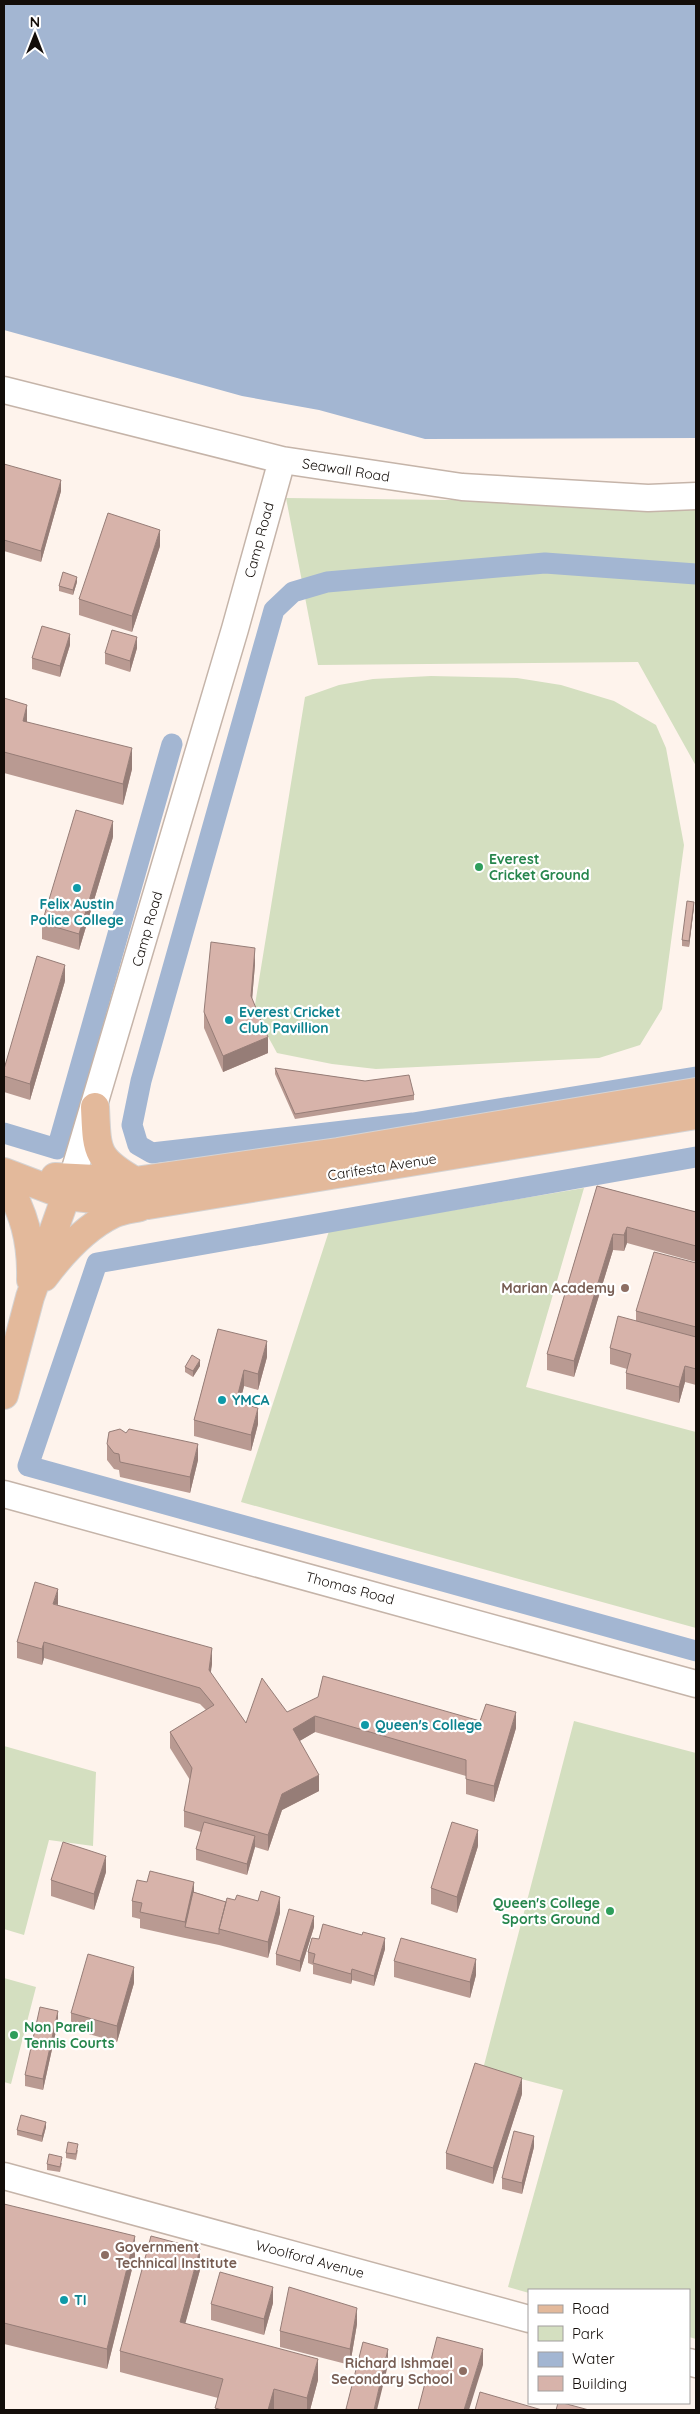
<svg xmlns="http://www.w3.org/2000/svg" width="700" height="2414" font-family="Quicksand,sans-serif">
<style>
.green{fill:#d4dfc0}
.water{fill:#a3b6d2}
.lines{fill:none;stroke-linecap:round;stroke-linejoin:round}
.canal{stroke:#a3b6d2;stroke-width:21}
.minor-casing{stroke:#c5b4a9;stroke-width:29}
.major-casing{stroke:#d5d3d3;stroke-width:30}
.minor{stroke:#fff;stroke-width:26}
.major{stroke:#e3b99b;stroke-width:28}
.wall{fill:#b99a92}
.shaded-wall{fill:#967d77}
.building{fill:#d7b3aa;stroke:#967d77}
.leisure-dot{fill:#2e9e5b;stroke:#fff;stroke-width:2}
.culture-dot{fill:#0f9aa8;stroke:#fff;stroke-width:2}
.education-dot{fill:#8d6e63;stroke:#fff;stroke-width:2}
.labels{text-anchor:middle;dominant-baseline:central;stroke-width:4.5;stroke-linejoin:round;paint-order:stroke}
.street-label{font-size:14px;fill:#130d09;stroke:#fff}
.leisure-label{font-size:14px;font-weight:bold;fill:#27864d;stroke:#fff;text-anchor:start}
.culture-label{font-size:14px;font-weight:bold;fill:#0d838f;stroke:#fff;text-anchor:start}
.education-label{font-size:14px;font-weight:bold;fill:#785e54;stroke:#fff;text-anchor:end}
</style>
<rect width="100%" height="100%" fill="#fef3ec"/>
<path class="green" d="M286 498 696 503V766L638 662 318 665Z
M431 676 517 678 561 685 614 701 656 725 666 748 684 845 662 1009 640 1045 599 1058 376 1069 332 1064 277 1053 254 1011 305 697 339 685 373 679Z
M584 1188 526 1387 696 1432V1628L241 1502 329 1231Z
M574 1721 696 1753V2339L689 2337V2290H529V2293L508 2287 563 2090 483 2069Z
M4 1746 96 1772 93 1846 49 1840 24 1935 4 1929Z
M4 1978 36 1987 11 2084 4 2082Z"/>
<path class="water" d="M4 4H696V438L425 439 319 410 242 396 4 330Z"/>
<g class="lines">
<path class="canal" d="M696 574 545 563 327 582 293 592 274 610 141 1081 132 1125 138 1145 152 1153 413 1123 696 1077
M4 1133 57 1149 172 744
M696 1157 97 1263 28 1466 696 1651"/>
<defs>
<path id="minor" d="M4 390 282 460 462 487 648 498 696 496
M72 1179 235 629 282 460
M4 1494 696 1684
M4 2176 529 2319
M689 2362 696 2364"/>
<path id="major" d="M95 1107C97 1151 95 1158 135 1181
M4 1172 67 1196 148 1205 696 1115
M55 1177 135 1181 338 1152 696 1092
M4 1178C24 1213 32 1240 31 1280
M44 1277C62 1253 86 1227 113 1214 121 1210 131 1209 140 1207
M4 1395 30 1297 72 1179"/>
</defs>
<use href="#minor" class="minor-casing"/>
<use href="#major" class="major-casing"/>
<use href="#minor" class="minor"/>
<use href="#major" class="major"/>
</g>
<path class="wall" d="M4 464 61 491 41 562 4 551Z
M160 546 132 632 79 615V599Z
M77 582 73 595 59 591V586Z
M70 645 60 677 32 669V658Z
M137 648 130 672 105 664V653Z
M4 698 27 722 132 769 123 805 4 773Z
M113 837 79 950 42 939V923Z
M694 907 689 947 682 946V940Z
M255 964 252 999 268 1053 223 1072 204 1028V1012Z
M65 981 30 1100 4 1092V1069Z
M275 1068 365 1081 414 1095V1100L295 1119 275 1074Z
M597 1186 696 1212V1262L627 1243 624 1251 613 1250 574 1377 547 1370V1354Z
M696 1263V1385L685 1382 679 1403 626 1389V1373L627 1369 610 1364V1348L636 1321V1311Z
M218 1329 267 1357 258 1390 244 1386 240 1403 258 1424 251 1451 194 1436V1420Z
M200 1366 193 1377 185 1372V1367Z
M126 1433 198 1460 190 1493 120 1477 119 1470 114 1469 107 1460V1444Z
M58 1605 212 1664 210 1673 246 1723 287 1712 480 1721 516 1728 494 1802 466 1794V1776L315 1732 299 1741 319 1791 282 1810 268 1851 255 1847 247 1875 196 1860V1849L201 1832 184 1827V1811L190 1780 170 1748V1732L206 1710 200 1704 44 1658 42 1665 17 1658V1642Z
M478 1846 457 1913 431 1904V1888Z
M106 1872 94 1910 51 1896V1880Z
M194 1892 226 1902 280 1913 268 1958 219 1945 185 1938 140 1928V1919L132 1917V1901Z
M314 1927 300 1972 276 1965V1954Z
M319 1939 385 1949 374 1986 352 1980 351 1984 313 1974V1965L308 1963V1952Z
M394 1961 476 1975 470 1998 394 1977Z
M134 1983 117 2042 71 2029V2013Z
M58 2022 43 2090 25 2086V2075Z
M522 2094 493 2184 446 2169V2153Z
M46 2127 42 2142 17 2135V2130Z
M534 2147 522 2194 502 2189V2178Z
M78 2150 76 2160 66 2158V2153Z
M62 2163 60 2172 47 2170V2164Z
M4 2204 135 2257 107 2369 4 2344Z
M200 2270 185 2323 318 2380 310 2410H215L218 2398 120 2372V2351Z
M273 2303 264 2335 211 2320V2304Z
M357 2324 350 2365 280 2347V2331Z"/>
<path class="shaded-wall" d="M61 480V491L41 562V551Z
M160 530V546L132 632V616Z
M77 577V582L73 595V590Z
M70 634V645L60 677V666Z
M137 637V648L130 672V661Z
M27 705V725L23 721Z
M132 748V769L123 805V784Z
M113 821V837L79 950V934Z
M694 902V907L689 947V941Z
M255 948V964L251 1012V996Z
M65 965V981L30 1100V1084Z
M268 1037V1053L223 1072V1056Z
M627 1227V1243L624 1251V1235Z
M613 1234V1250L574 1377V1361Z
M267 1341V1357L258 1390V1374Z
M200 1360V1366L193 1377V1371Z
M685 1366V1382L679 1403V1387Z
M244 1370V1386L236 1418V1402Z
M258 1408V1424L251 1451V1435Z
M198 1444V1460L190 1493V1477Z
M58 1589V1605L53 1604Z
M44 1642V1658L42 1665V1649Z
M212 1648V1664L209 1686V1670Z
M516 1712V1728L494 1802V1786Z
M315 1716V1732L293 1745V1729Z
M319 1775V1791L282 1810 268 1851V1835L282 1794Z
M478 1830V1846L457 1913V1897Z
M255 1836V1847L247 1875V1864Z
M106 1856V1872L94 1910V1894Z
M194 1882V1898L185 1927V1922Z
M280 1897V1913L268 1958V1942Z
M314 1916V1927L300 1972V1961Z
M385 1938V1949L374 1986V1976Z
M476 1959V1975L470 1998V1982Z
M134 1967V1983L117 2042V2026Z
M352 1969V1980L351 1984V1974Z
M58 2011V2022L43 2090V2079Z
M522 2078V2094L493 2184V2168Z
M46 2122V2127L42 2142V2136Z
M534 2136V2147L522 2194V2183Z
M135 2236V2257L107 2369V2349Z
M200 2249V2270L180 2343V2322Z
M273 2287V2303L264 2335V2319Z
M357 2308V2324L350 2365V2349Z
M388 2349V2365L377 2410H374Z
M483 2349V2365L469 2410H464Z
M318 2359V2380L310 2410H307V2398Z
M274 2389V2410H268Z"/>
<path class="building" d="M4 464 61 480 41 551 4 540Z
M108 513 160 530 132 616 79 599Z
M63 572 77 577 73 590 59 586Z
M42 626 70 634 60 666 32 658Z
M112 630 137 637 130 661 105 653Z
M4 698 27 705 23 721 132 748 123 784 4 752Z
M76 810 113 821 79 934 42 923Z
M687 901 694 902 689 941 682 940Z
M211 942 255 948 251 996 268 1037 223 1056 204 1012Z
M37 956 65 965 30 1084 4 1076V1069Z
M275 1068 365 1081 409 1075 414 1095 295 1114Z
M597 1186 696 1212V1246L627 1227 624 1235 613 1234 574 1361 547 1354Z
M654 1252 696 1263V1327L636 1311Z
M618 1316 696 1337V1369L685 1366 679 1387 626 1373 631 1354 610 1348Z
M218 1329 267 1341 258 1374 244 1370 236 1402 258 1408 251 1435 194 1420Z
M192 1355 200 1360 193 1371 185 1367Z
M120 1429 126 1433 129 1429 198 1444 190 1477 120 1462 119 1454 114 1453 107 1444 109 1432Z
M35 1582 58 1589 53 1604 212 1648 209 1670 246 1723 262 1678 287 1712 318 1697 323 1676 480 1721 486 1704 516 1712 494 1786 466 1779V1760L315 1716 293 1729 319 1775 282 1794 268 1835 184 1811 192 1768 170 1732 214 1705 200 1688 44 1642 42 1649 17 1642Z
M204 1822 255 1836 247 1864 196 1849Z
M452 1822 478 1830 457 1897 431 1888Z
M63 1842 106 1856 94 1894 51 1880Z
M150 1871 194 1882 185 1922 140 1912 142 1903 132 1901 137 1880 147 1882Z
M261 1891 280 1897 268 1942 219 1929 227 1898 235 1900 237 1895 258 1901Z
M193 1892 226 1902 219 1929V1934L185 1927Z
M289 1909 314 1916 300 1961 276 1954Z
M323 1924 362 1935 363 1932 385 1938 374 1976 352 1969 351 1974 313 1963 315 1954 308 1952 312 1938 319 1939Z
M401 1938 476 1959 470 1982 394 1961Z
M88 1954 134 1967 117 2026 71 2013Z
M40 2007 58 2011 43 2079 25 2075Z
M475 2063 522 2078 493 2168 446 2153Z
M21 2115 46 2122 42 2136 17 2130Z
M514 2131 534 2136 522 2183 502 2178Z
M68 2142 78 2144 76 2154 66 2153Z
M49 2154 62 2157 60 2167 47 2164Z
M4 2204 135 2236 107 2349 4 2323Z
M151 2236 200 2249 180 2322 318 2359 307 2398 274 2389 268 2410H222L215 2408 223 2379 120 2351Z
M220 2272 273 2287 264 2319 211 2304Z
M289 2287 357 2308 350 2349 280 2331Z
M437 2337 483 2349 464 2410H418Z
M363 2342 388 2349 374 2410H350L346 2409Z
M480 2392 542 2410H475Z
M558 2403H563L589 2410H556Z"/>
<g class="leisure-dot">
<circle cx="479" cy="867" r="5"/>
<circle cx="610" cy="1911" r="5"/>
<circle cx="14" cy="2035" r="5"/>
</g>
<g class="culture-dot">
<circle cx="77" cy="888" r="5"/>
<circle cx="229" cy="1020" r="5"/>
<circle cx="222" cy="1400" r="5"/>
<circle cx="365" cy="1725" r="5"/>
<circle cx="64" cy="2300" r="5"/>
</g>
<g class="education-dot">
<circle cx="625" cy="1288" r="5"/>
<circle cx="105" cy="2255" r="5"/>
<circle cx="463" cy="2371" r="5"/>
</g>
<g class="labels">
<g class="street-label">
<text transform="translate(346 470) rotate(9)">Seawall Road</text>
<text transform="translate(259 540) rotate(-75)">Camp Road</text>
<text transform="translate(147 929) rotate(-74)">Camp Road</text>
<text transform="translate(382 1167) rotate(-9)">Carifesta Avenue</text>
<text transform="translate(350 1588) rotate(15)">Thomas Road</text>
<text transform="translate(310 2259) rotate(15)">Woolford Avenue</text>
</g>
<g class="leisure-label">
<text x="489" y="859">Everest<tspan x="489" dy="16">Cricket Ground</tspan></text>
<text x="600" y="1903" text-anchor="end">Queen's College<tspan x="600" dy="16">Sports Ground</tspan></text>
<text x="24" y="2027">Non Pareil<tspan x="24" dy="16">Tennis Courts</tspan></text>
</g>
<g class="culture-label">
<text x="77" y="904" text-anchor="middle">Felix Austin<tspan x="77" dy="16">Police College</tspan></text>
<text x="239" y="1012">Everest Cricket<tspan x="239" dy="16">Club Pavillion</tspan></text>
<text x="232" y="1400">YMCA</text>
<text x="375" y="1725">Queen's College</text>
<text x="74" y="2300">TI</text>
</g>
<g class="education-label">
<text x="615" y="1288">Marian Academy</text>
<text x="115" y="2247" text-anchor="start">Government<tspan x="115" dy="16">Technical Institute</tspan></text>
<text x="453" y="2363">Richard Ishmael<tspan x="453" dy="16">Secondary School</tspan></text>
</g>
</g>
<rect width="700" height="2414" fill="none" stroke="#130d09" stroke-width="10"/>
<rect x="528" y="2289" width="162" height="115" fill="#ffffff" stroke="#a19e9d"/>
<rect x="538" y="2305" width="25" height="8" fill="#e3b99b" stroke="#a19e9d"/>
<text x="572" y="2314" font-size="15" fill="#130d09">Road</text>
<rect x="538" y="2326" width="25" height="15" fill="#d4dfc0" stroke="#a19e9d"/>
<text x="572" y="2339" font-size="15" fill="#130d09">Park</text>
<rect x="538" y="2352" width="25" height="15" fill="#a3b6d2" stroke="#a19e9d"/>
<text x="572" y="2364" font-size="15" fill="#130d09">Water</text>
<rect x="538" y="2376" width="25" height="15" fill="#d7b3aa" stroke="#a19e9d"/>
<text x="572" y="2389" font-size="15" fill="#130d09">Building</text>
<g transform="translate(35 35)" stroke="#ffffff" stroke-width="4" paint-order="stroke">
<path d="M0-4L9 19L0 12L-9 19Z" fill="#130d09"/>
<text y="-8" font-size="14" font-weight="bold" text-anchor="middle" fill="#130d09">N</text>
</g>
</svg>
